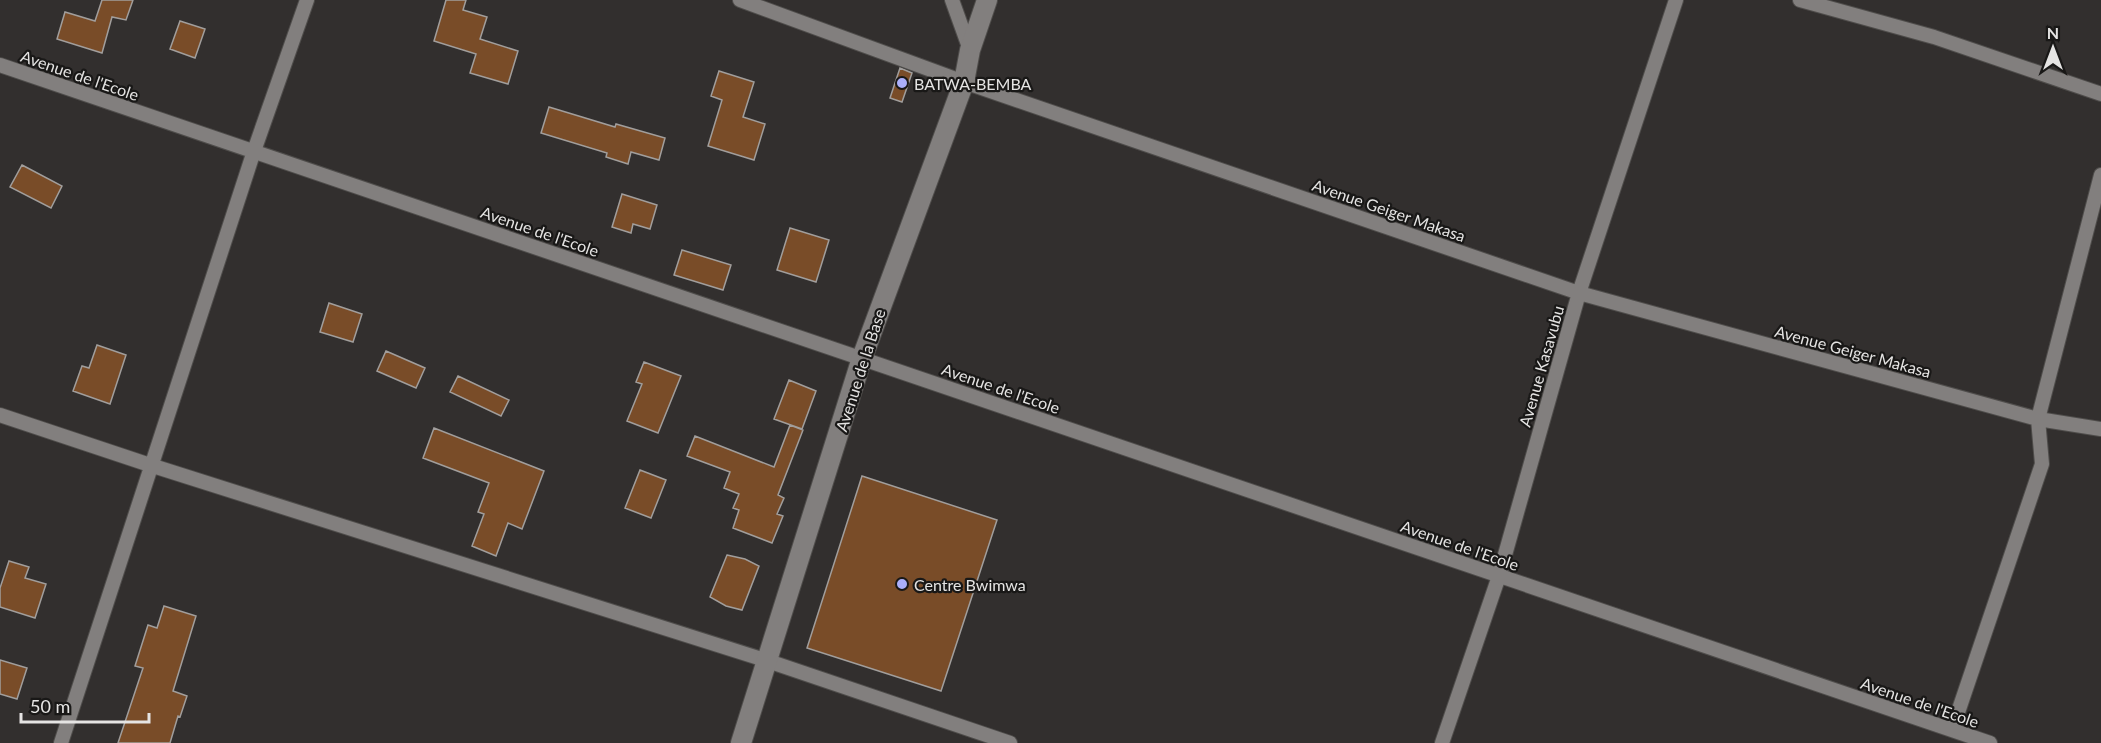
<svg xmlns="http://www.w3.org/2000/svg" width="2101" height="743" font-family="Lato,sans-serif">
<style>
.building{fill:#794c28;stroke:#a19e9c;stroke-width:1.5}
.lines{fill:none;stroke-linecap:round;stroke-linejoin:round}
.street-casing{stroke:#4f4d4b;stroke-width:16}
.secondary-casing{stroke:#4f4d4b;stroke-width:22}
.street{stroke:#827f7e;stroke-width:14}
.secondary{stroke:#827f7e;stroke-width:20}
.poi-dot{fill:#abaffb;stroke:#191817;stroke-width:2}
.labels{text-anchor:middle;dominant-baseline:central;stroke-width:4.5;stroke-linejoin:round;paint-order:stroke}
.street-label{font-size:16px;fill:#e5e4e3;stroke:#191817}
.poi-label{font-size:16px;fill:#e5e4e3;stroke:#191817;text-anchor:start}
</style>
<rect width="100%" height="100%" fill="#322f2e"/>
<path class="building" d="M102 0H133L126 20 112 17 102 53 57 39 65 12 95 21Z
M446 0H466L463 10 487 17 480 39 518 51 508 84 470 73 476 54 434 41Z
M180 21 205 29 195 58 170 49Z
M900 68 912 73 902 102 890 98Z
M719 71 754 82 743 117 765 124 754 160 708 146 722 100 711 96Z
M549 107 615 127 616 124 665 138 659 160 631 152 628 164 606 157 607 153 541 133Z
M22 165 62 186 51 208 10 187Z
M622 194 657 205 650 229 633 224 631 233 612 227Z
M790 228 829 240 816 282 777 270Z
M682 250 731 265 723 290 674 275Z
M329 303 362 314 353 342 320 332Z
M97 345 126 355 110 404 73 391 82 366 89 368Z
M386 351 425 368 416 388 377 371Z
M644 362 681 376 658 433 627 421 642 384 636 382Z
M458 376 509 400 501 416 450 392Z
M789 380 816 391 802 429 774 419Z
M790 425 803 430 778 495 784 498 777 514 783 516 772 543 733 528 739 510 733 508 739 494 724 488 730 472 687 456 695 436 774 467Z
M434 428 544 471 522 529 508 523 496 556 472 546 484 514 478 512 489 483 423 458Z
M640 470 666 480 651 518 625 508Z
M862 476 997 520 941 691 807 648Z
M727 555 745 559 759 566 742 610 726 606 710 597Z
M9 561 29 567 25 578 46 584 35 618 0 607V588Z
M164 606 196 616 173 691 187 696 180 717 178 716 170 743H118L143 668 135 666 148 625 157 628Z
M0 660 27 668 17 699 0 694Z"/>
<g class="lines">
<defs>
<path id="street" d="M740 0 964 82 1579 293 2038 419 2101 429
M952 0 970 50
M1800 0 1934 37 2101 94
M0 65 1990 743
M0 415 150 465 768 661 1010 743
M1952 730 2042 464 2038 419 2101 175
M61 743 254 151 307 0
M1442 743 1499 576 1579 293 1676 0"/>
<path id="secondary" d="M741 743 862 358 964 82 970 50 987 0"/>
</defs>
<use href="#street" class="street-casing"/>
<use href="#secondary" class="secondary-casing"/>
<use href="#street" class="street"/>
<use href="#secondary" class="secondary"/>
</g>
<g class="poi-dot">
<circle cx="902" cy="83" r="6"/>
<circle cx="902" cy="584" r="6"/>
</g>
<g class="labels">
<g class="street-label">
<text transform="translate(80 75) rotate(19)">Avenue de l'Ecole</text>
<text transform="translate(1389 210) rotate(19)">Avenue Geiger Makasa</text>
<text transform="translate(540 231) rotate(19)">Avenue de l'Ecole</text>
<text transform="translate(1853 351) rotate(15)">Avenue Geiger Makasa</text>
<text transform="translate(1541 366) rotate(-74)">Avenue Kasavubu</text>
<text transform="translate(860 370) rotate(-72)">Avenue de la Base</text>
<text transform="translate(1001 388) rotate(19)">Avenue de l'Ecole</text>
<text transform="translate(1460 545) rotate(19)">Avenue de l'Ecole</text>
<text transform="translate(1920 702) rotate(19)">Avenue de l'Ecole</text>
</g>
<g class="poi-label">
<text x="914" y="83">BATWA-BEMBA</text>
<text x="914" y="584">Centre Bwimwa</text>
</g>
</g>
<g transform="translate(2053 48)" stroke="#191817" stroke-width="4.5" paint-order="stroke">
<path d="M0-4.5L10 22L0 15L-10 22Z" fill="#e5e4e3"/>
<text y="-9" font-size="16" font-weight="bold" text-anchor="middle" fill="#e5e4e3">N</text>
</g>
<path d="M21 713v9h128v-9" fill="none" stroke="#e5e4e3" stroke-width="3"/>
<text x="30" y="713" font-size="18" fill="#e5e4e3" stroke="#191817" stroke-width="4.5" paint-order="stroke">50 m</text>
</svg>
